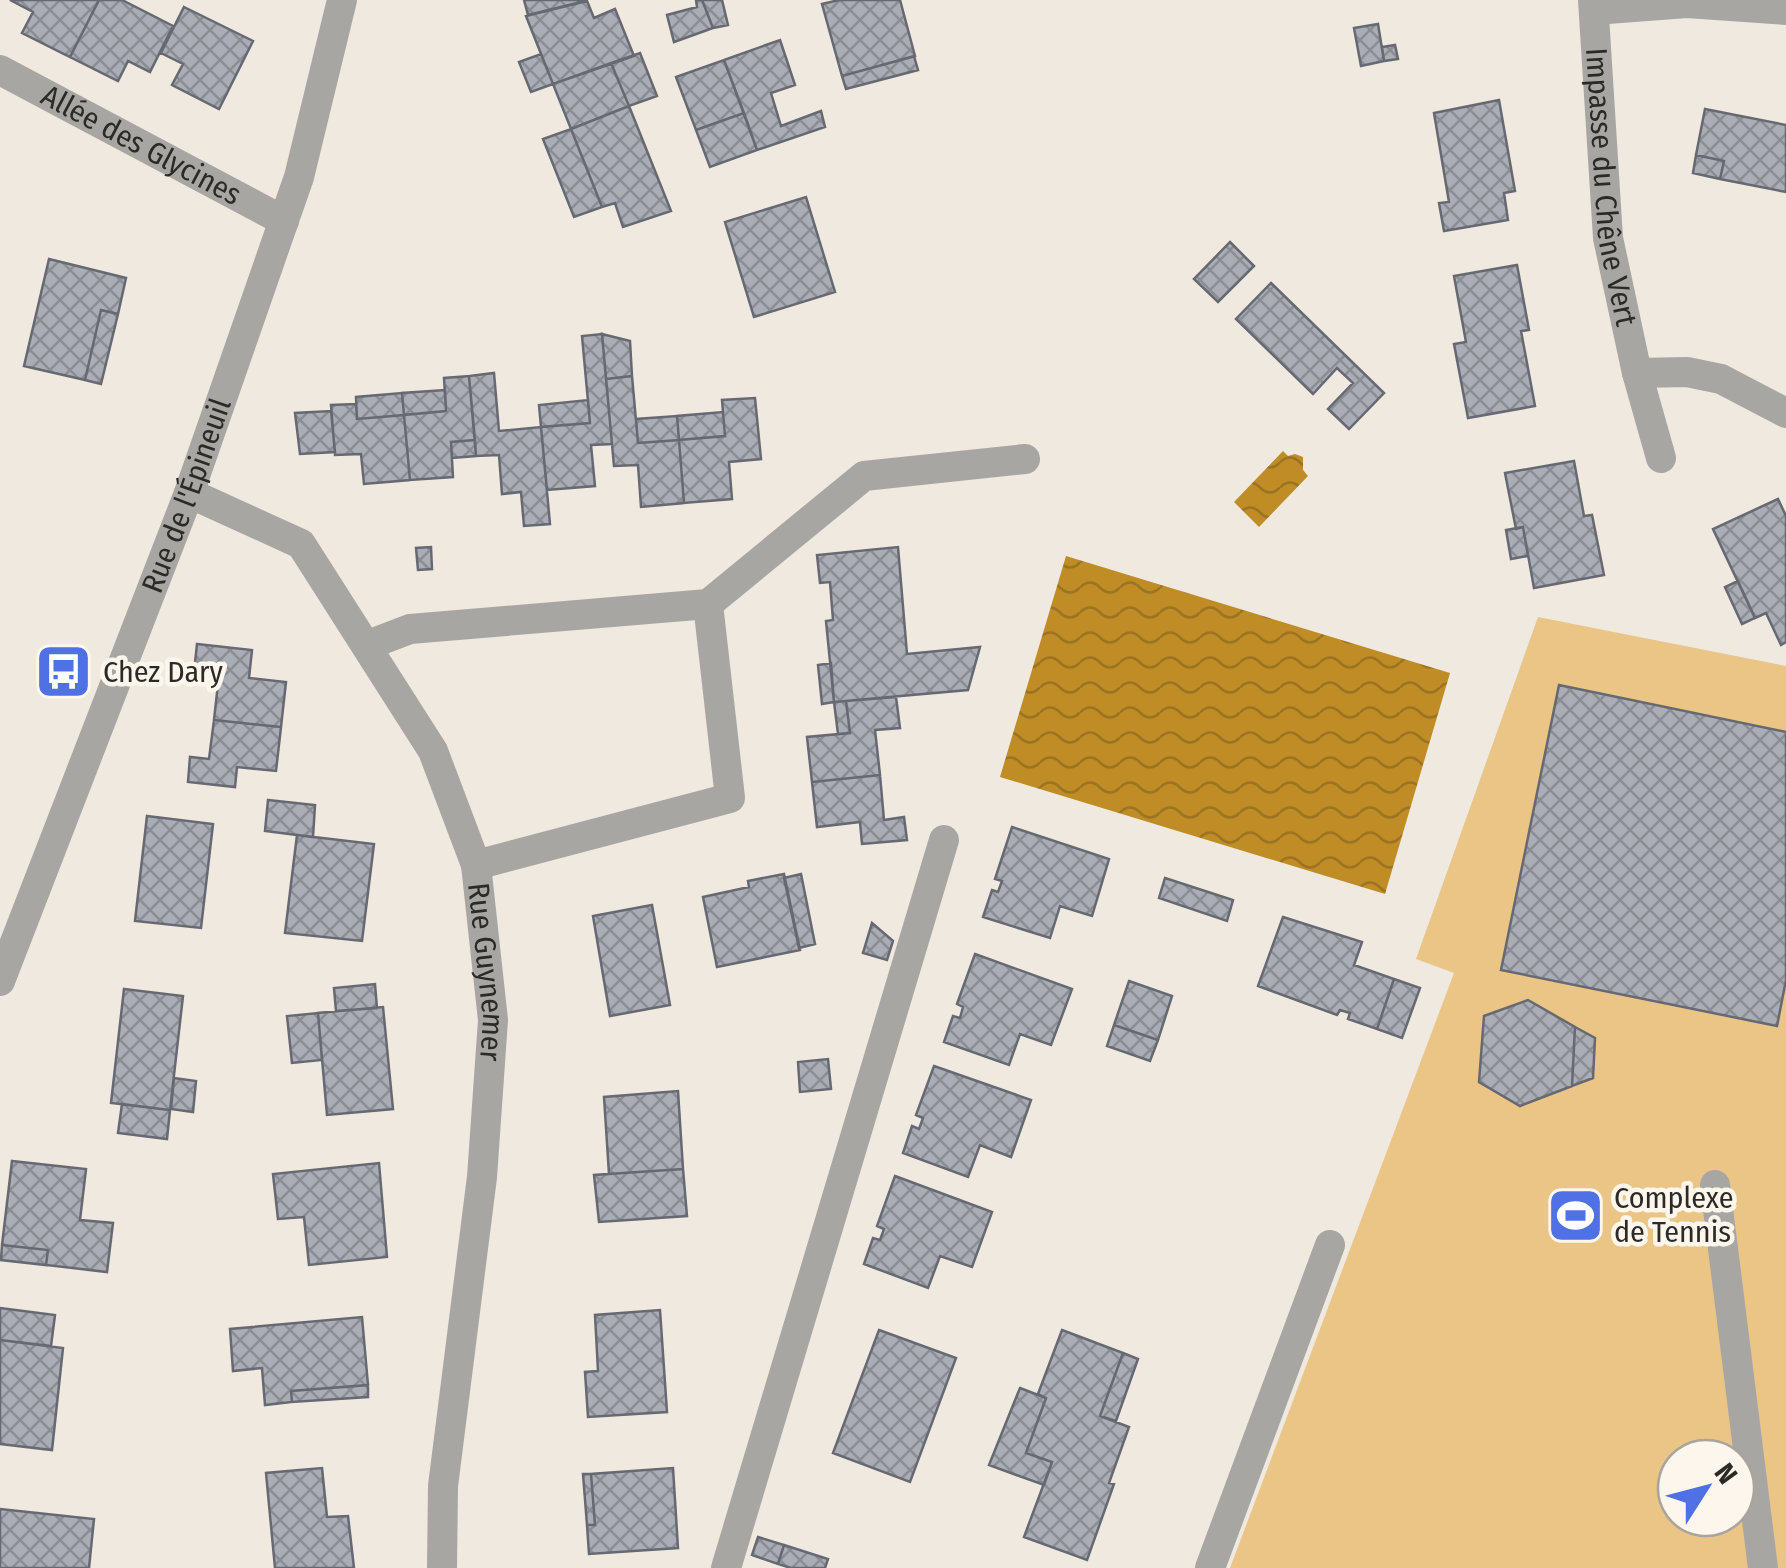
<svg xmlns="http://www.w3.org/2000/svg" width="1786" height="1568" font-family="'Fira Sans Condensed',sans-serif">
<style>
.pitch{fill:#eac586;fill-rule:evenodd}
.water{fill:url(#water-waves)}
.building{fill:url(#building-cross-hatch);stroke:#666972;stroke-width:2.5}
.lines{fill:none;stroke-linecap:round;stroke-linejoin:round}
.minor{stroke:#a8a6a2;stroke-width:30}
.labels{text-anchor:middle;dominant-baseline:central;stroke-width:9;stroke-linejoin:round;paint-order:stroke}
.street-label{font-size:30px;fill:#2c2a26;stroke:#fcf6ed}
.poi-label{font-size:30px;fill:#2c2a26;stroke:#fcf6ed;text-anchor:start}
</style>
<defs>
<pattern id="water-waves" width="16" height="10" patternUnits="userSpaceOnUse" patternTransform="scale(2.5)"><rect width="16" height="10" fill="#bf8c26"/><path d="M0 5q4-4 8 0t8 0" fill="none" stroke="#9b7321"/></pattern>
<pattern id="building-cross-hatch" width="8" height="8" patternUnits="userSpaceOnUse" patternTransform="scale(2.5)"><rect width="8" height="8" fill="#aaadb6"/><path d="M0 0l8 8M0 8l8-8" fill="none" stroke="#8b8d94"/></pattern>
</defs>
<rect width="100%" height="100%" fill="#efe9e0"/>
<path class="pitch" d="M1538 617 1786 666V1568H1230L1454 973 1416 959ZM1676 1458H1736V1518H1676Z"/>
<path class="water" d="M1283 451 1288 456 1295 454 1303 457V470L1308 476 1259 527 1234 502Z
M1066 556 1450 673 1385 894 1000 777Z"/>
<path class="building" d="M10 0H99L70 57 22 33 33 12Z
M99 0H122L173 26 150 72 128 61 118 81 70 57Z
M524 0H584L585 1 528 15Z
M696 0H702L713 28 674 42 667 15 697 7Z
M702 0H722L728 25 713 28Z
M839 0H900L915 56 842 76 822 4Z
M587 1 594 18 615 9 634 56 553 84 526 16Z
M184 7 253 41 219 109 172 85 183 64 161 53Z
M1378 24 1384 61 1361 66 1354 28Z
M780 40 795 85 771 93 781 126 821 111 825 127 757 150 724 60Z
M1395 45 1398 59 1384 61 1382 47Z
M640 53 657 96 629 106 611 63Z
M541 54 553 84 531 92 519 62Z
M914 56 918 70 846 89 842 76Z
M724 60 744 113 696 130 676 77Z
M611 63 629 106 571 129 553 84Z
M1499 100 1515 191 1504 193 1508 220 1444 231 1439 203 1449 202 1434 113Z
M629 106 671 211 623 227 615 203 602 207 571 129Z
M1705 109 1786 125V192L1720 179 1724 161 1696 155Z
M744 113 757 150 710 167 696 130Z
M571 129 602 207 574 217 543 139Z
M1696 155 1724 161 1720 179 1693 173Z
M806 197 835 292 754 317 725 222Z
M1230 242 1254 266 1218 302 1194 279Z
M49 259 126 278 118 314 101 310 85 380 24 366Z
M1517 265 1529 330 1521 331 1535 406 1468 418 1454 344 1466 342 1454 276Z
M1271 283 1384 393 1349 429 1328 409 1353 383 1337 368 1313 394 1236 319Z
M101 310 118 314 101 384 85 380Z
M602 334 630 341 632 376 606 379Z
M602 334 612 444 591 445 595 486 547 490 541 427 590 423 582 336Z
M494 373 499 431 541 427 550 524 524 526 521 492 502 494 499 455 476 456 469 376Z
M469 376 475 440 451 442 453 477 410 480 404 415 446 411 444 378Z
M632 376 638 443 679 440 684 503 641 507 638 465 614 466 606 379Z
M445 390 446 411 404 415 402 393Z
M402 393 404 415 357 419 356 397Z
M755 398 761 459 729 462 732 499 684 503 679 440 725 436 722 400Z
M588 400 590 423 541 427 539 405Z
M356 404 357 419 404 415 410 480 364 484 361 454 335 455 331 405Z
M331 411 335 452 300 454 295 413Z
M723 412 725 436 679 440 677 416Z
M677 416 679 440 638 443 636 419Z
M475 440 476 456 452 458 451 442Z
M1574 461 1584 516 1592 515 1604 575 1534 588 1523 527 1516 529 1505 473Z
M1778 499 1786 516V642L1781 645 1766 613 1755 618 1713 529Z
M1523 527 1528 556 1511 559 1506 530Z
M431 547 432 569 418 570 416 548Z
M898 547 907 654 980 647 968 690 834 702 826 621 833 620 830 582 820 583 817 555Z
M1738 581 1755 618 1742 624 1725 587Z
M197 644 252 650 249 678 286 682 281 727 214 720 219 675 194 672Z
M831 663 834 702 822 704 818 665Z
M1559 685 1786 732V980L1777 1026 1501 970Z
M896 697 900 728 875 730 880 775 812 782 807 737 850 733 846 701Z
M846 701 850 733 838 734 834 702Z
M214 720 281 727 276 771 237 767 235 787 188 782 190 757 209 759Z
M880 775 884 820 904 817 907 840 862 844 860 822 817 827 812 782Z
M268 800 315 805 313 837 265 831Z
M147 816 213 824 201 928 135 921Z
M1012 827 1109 859 1092 916 1060 906 1050 938 983 917 992 890 998 892 1002 881 995 879Z
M297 835 374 844 362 941 285 933Z
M784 874 800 950 717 967 703 897 749 887 748 881Z
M801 874 815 944 799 948 784 878Z
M1165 878 1233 900 1227 921 1159 898Z
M652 905 670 1005 610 1016 593 916Z
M1283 917 1362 942 1354 965 1394 979 1377 1029 1348 1019 1350 1013 1340 1010 1337 1015 1258 986Z
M872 923 893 941 887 960 863 953Z
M975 954 1072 989 1051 1045 1020 1034 1009 1065 944 1042 953 1016 960 1018 963 1007 957 1004Z
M1394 979 1420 988 1402 1038 1377 1029Z
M1129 981 1172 996 1158 1040 1114 1025Z
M375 984 377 1008 336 1011 334 988Z
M124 989 183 996 170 1110 111 1103Z
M1528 1000 1575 1027 1572 1086 1520 1106 1479 1082 1484 1016Z
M383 1007 393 1109 327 1115 318 1013Z
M318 1013 322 1060 292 1063 287 1016Z
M1114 1025 1158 1040 1150 1061 1107 1046Z
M1575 1027 1595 1038 1593 1078 1572 1086Z
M828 1059 831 1089 800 1092 798 1062Z
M934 1066 1031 1100 1011 1157 980 1145 968 1177 903 1153 912 1126 919 1129 923 1118 916 1115Z
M174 1078 196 1081 193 1112 171 1109Z
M678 1091 683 1169 609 1174 604 1097Z
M122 1104 170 1110 167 1139 118 1133Z
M12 1161 86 1169 80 1220 113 1223 107 1272 46 1265 48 1250 2 1245Z
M379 1163 387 1257 309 1265 304 1217 278 1219 273 1174Z
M683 1169 687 1216 599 1222 594 1175Z
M895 1176 992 1212 972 1267 940 1256 928 1288 864 1264 873 1238 880 1240 884 1229 877 1226Z
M2 1245 48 1250 46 1265 1 1260Z
M0 1308 55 1315 51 1346 0 1340Z
M660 1310 667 1412 588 1417 585 1372 598 1371 595 1315Z
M362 1317 368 1385 291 1391 292 1402 265 1405 262 1368 233 1371 230 1329Z
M879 1330 956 1358 910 1482 833 1453Z
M1062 1330 1123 1353 1100 1416 1129 1427 1109 1483 1114 1484 1087 1560 1024 1537 1052 1462 1026 1453 1046 1398 1038 1394Z
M0 1340 63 1348 52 1450 0 1444Z
M1123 1353 1138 1359 1116 1421 1100 1416Z
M368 1385V1397L292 1402 291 1391Z
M1020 1388 1046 1398 1026 1453 1052 1462 1044 1485 989 1465Z
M322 1468 327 1517 348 1516 354 1568H275L266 1473Z
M673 1468 678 1548 589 1554 587 1525H595L591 1474Z
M583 1474H591L595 1525H587Z
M0 1509 94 1519 89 1568H0Z
M758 1537 784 1545 778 1564 752 1555Z
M784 1545 828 1559 825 1568H791L778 1564Z"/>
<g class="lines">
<g class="minor">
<path id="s1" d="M1593 0 1608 238 1637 373 1661 458"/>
<path d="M1594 10 1687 3 1786 10"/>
<path id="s2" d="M0 70 284 221"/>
<path d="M1637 373 1687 372 1721 379 1786 413"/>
<path id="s3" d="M189 493 301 544 433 751 476 865 493 1020 482 1177 443 1486 442 1568"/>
<path d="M708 604 864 476 1025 459"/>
<path d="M368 645 410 629 708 604 730 798 476 865"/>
<path id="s4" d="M0 981 189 493 299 177 342 0"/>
<path d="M1715 1185 1763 1568"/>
<path d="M726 1568 944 840"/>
<path d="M1210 1568 1330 1245"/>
</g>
</g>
<defs>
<symbol id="bus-square" viewBox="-11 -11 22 22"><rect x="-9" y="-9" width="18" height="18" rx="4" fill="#5071e5" stroke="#fcf6ed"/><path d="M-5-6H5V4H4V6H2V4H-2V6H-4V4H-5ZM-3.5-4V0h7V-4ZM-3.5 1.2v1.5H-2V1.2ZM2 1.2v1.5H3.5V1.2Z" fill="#fff"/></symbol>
<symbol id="stadium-square" viewBox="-11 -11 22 22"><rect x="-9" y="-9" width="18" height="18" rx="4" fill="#5071e5" stroke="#fcf6ed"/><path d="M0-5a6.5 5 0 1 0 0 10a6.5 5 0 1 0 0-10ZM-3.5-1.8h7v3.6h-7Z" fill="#fff"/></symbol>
</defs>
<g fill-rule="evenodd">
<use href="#bus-square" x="32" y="640" width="63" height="63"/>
<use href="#stadium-square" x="1544" y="1184" width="63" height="63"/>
</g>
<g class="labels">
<g class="street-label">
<text stroke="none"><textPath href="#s2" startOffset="160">Allée des Glycines</textPath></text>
<text stroke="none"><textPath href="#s1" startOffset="188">Impasse du Chêne Vert</textPath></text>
<text stroke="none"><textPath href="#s4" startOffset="520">Rue de l'Épineuil</textPath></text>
<text stroke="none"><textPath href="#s3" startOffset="598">Rue Guynemer</textPath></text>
</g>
<g class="poi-label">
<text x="103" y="672">Chez Dary</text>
<text x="1614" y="1198">Complexe<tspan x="1614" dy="34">de Tennis</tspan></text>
</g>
</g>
<g transform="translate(1706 1488) rotate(54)"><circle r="48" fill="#fcf6ed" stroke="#a9a49d" stroke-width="2.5"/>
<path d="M0-8L18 38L0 25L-18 38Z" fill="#5071e5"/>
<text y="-15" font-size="28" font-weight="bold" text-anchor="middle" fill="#2c2a26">N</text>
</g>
</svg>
